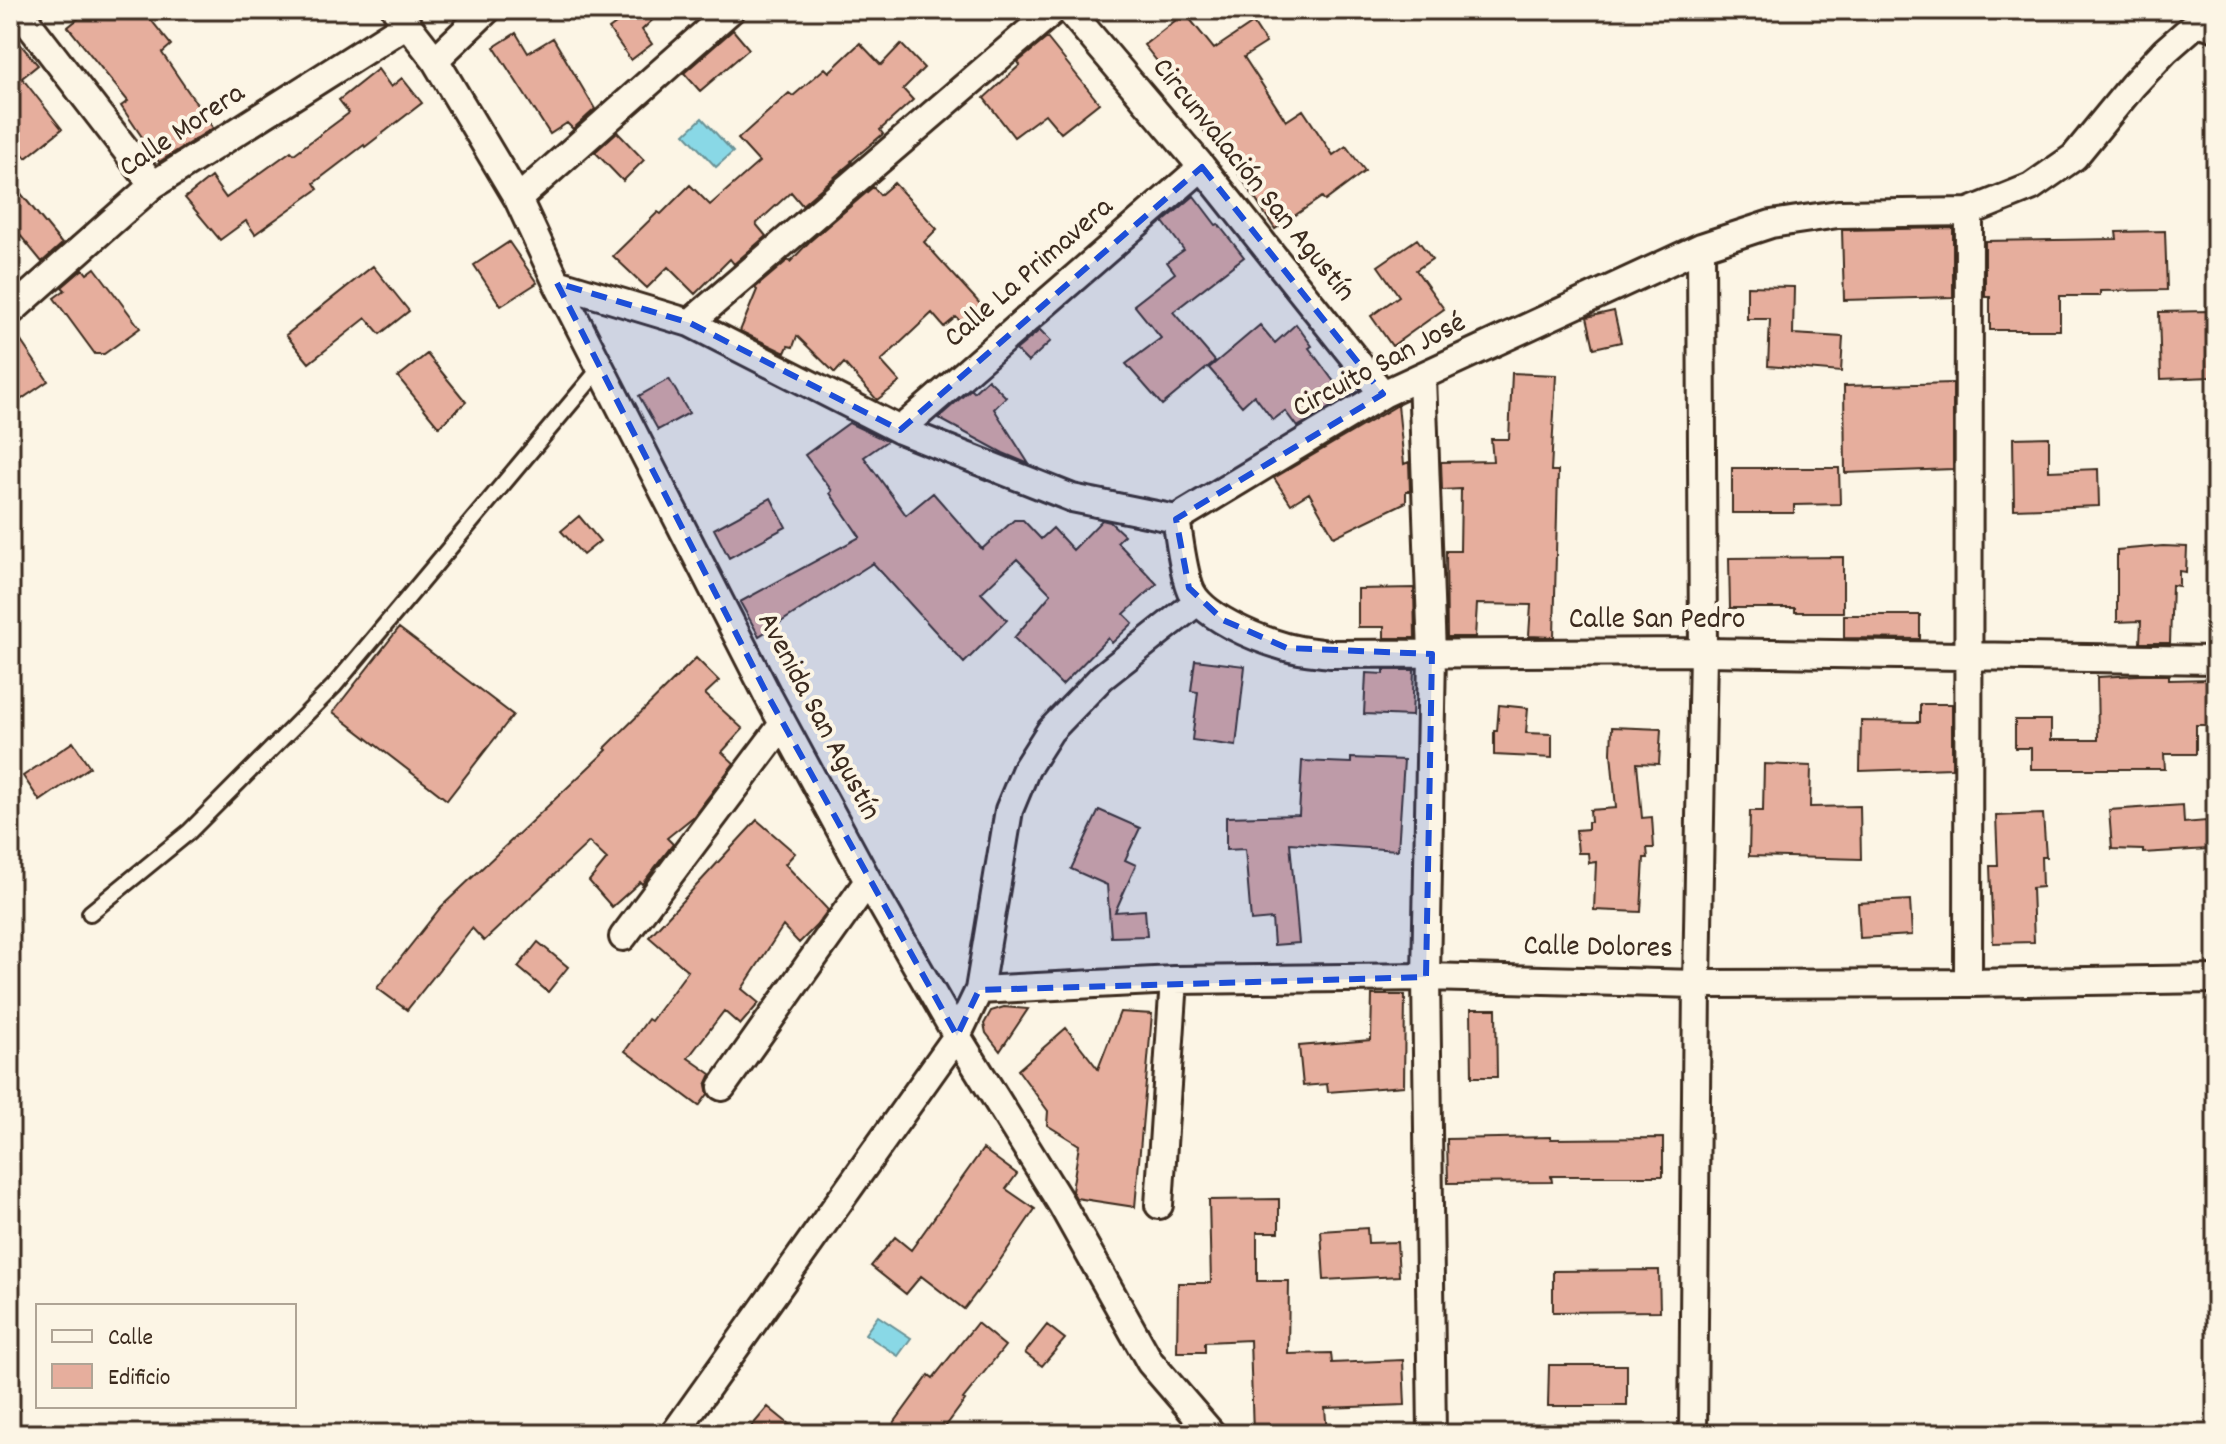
<svg xmlns="http://www.w3.org/2000/svg" width="2226" height="1444" font-family="Dekko,sans-serif">
<style>
.water{fill:#89d8e6;stroke:#6a9296;stroke-width:2}
.building{fill:#e6ae9d;stroke:#3b2a1e;stroke-width:2}
.lines{fill:none;stroke-linecap:round;stroke-linejoin:round}
.lane-casing{stroke:#3b2a1e;stroke-width:20}
.street-casing{stroke:#3b2a1e;stroke-width:32}
.lane{stroke:#fcf5e5;stroke-width:14}
.street{stroke:#fcf5e5;stroke-width:26}
.marked{fill:#1d4ed8;fill-opacity:0.2;stroke:#1d4ed8;stroke-width:6;stroke-dasharray:16 10;stroke-linejoin:round}
.labels{text-anchor:middle;dominant-baseline:central;stroke-width:8;stroke-linejoin:round;paint-order:stroke}
.street-label{font-size:30px;fill:#3b2a1e;stroke:#fcf5e5}
</style>
<rect width="100%" height="100%" fill="#fcf5e5"/>
<filter id="ink" filterUnits="userSpaceOnUse"><feTurbulence type="fractalNoise" baseFrequency=".0125" numOctaves="2"/><feDisplacementMap in="SourceGraphic" scale="16" xChannelSelector="R" yChannelSelector="G"/><feConvolveMatrix kernelMatrix="1 2 1 2 8 2 1 2 1" color-interpolation-filters="sRGB"/></filter>
<g filter="url(#ink)">
<path class="water" d="M702 118 733 152 716 167 685 134Z
M878 1316 911 1338 898 1356 865 1334Z"/>
<path class="building" d="M89 10H143L171 45 162 53 213 128 159 162 121 106 128 101 68 27Z
M635 10H663L642 30 652 44 631 60 609 29Z
M1185 13 1214 49 1253 23 1266 43 1244 57 1286 121 1303 110 1333 155 1346 146 1365 171 1325 201 1322 197 1275 229 1221 147 1217 150 1174 86 1176 85 1144 45Z
M733 30 749 49 700 91 684 73Z
M10 32 38 65 22 78 62 129 26 158 10 139Z
M516 33 528 53 553 38 595 109 573 129 567 123 550 134 494 47Z
M1047 38 1099 103 1061 133 1045 114 1014 137 984 98 1020 65 1018 62Z
M860 43 881 65 901 44 924 68 903 89 913 100 880 130 883 134 851 161 852 162 802 205 791 192 756 224 766 236 734 264 730 259 695 294 668 267 647 288 613 256 658 212 661 214 690 185 710 205 759 162 738 139 789 93 793 96 825 68 829 72Z
M378 69 391 87 402 78 422 103 365 147 364 145 314 183 318 189 255 234 246 221 220 240 185 198 211 177 226 198 291 151 294 154 349 113 339 100Z
M617 132 644 160 623 181 595 152Z
M10 180 62 244 42 262 10 223Z
M894 183 937 229 924 242 982 306 962 323 956 317 944 327 932 313 881 361 900 382 877 400 844 363 835 373 797 336 793 347 788 346 785 353 740 331 757 290 755 288 788 260 790 262 809 242 873 187 880 195Z
M1194 196 1216 225 1218 224 1244 257 1173 312 1215 361 1162 405 1126 364 1161 338 1134 305 1175 273 1167 262 1184 250 1163 222Z
M1953 228V297L1844 300 1842 230Z
M2165 231 2167 290 2100 291V296H2060V330H1990V297H1985V241L2117 239 2116 232Z
M1417 239 1432 259 1416 270 1444 309 1392 346 1371 316 1399 296 1378 266Z
M509 242 537 283 501 306 474 265Z
M373 266 409 311 380 334 366 318 309 363 286 335Z
M95 268 140 328 104 354H95L54 298 65 290 62 287 83 269 87 274Z
M1747 286 1794 287 1793 334 1843 337 1841 372 1768 366 1770 319H1747Z
M1614 311 1621 342 1594 348 1587 317Z
M2209 311 2211 377 2161 379 2159 312Z
M1296 324 1312 346 1309 348 1346 398 1297 427 1285 411 1273 420 1254 395 1242 406 1209 368 1260 325 1275 343Z
M10 328H12L48 381 10 407Z
M1040 330 1051 341 1028 362 1016 350Z
M427 354 466 402 439 427 398 377Z
M1512 373 1556 375 1551 471H1558L1554 637 1529 636 1531 605 1477 604 1475 637H1447L1446 551H1460L1461 489 1442 490 1441 462 1493 461 1491 439H1509Z
M669 379 689 413 658 430 639 396Z
M988 379 1006 397 994 409 1029 464 1003 453 938 418 971 389 974 392Z
M1953 383V469L1845 473 1844 386Z
M1398 405 1404 464 1409 462 1410 491H1406V502L1334 537 1309 493 1291 504 1274 478Z
M849 423 887 441 864 457 906 515 933 493 982 549 1014 520H1023L1041 539 1053 528 1073 550 1102 520 1110 522 1124 535 1117 542 1157 584 1124 614 1133 623 1112 643 1108 638 1062 685 1014 638 1051 594 1017 559 981 593 1007 620 964 663 873 563 759 636 740 602 860 537 830 493 832 491 805 455Z
M2049 437V471L2098 469 2099 506 2014 509 2013 438Z
M1732 468H1839L1840 504 1794 505V513H1732Z
M771 498 786 527 729 558 714 529Z
M579 516 600 541 583 555 561 531Z
M2163 546 2187 547 2186 572 2179 571V586L2172 585 2170 643H2140L2141 621 2117 622V550Z
M1843 557V612H1795V608H1730L1729 558Z
M1414 588 1415 638H1384V627H1358V589Z
M1844 615H1920V639L1844 638Z
M399 628 513 715 447 800 333 712Z
M696 658 719 681 705 694 743 729 722 752 734 763 693 817 667 838 673 844 642 884 640 882 612 907 589 881 607 859 589 842 484 941 472 928 407 1010 377 988 441 907 607 750 605 748Z
M1195 660 1245 666 1236 746 1192 740 1198 692 1191 691Z
M1384 670H1414L1412 716 1364 714 1366 673 1384 674Z
M2139 675H2169V680L2213 679 2214 725H2196V754H2164L2165 769H2031V748H2015V720H2051V740H2098L2097 677Z
M1920 704H1952V768L1860 771 1861 721 1920 722Z
M1499 705 1528 708 1526 733 1552 734V758L1494 755V731H1497Z
M1612 727 1661 729 1659 764 1637 763 1642 818 1652 817 1654 848H1647L1648 858H1644L1641 912 1594 910 1596 862 1589 863 1588 853H1578L1576 830 1588 829V822H1591L1590 810 1616 808 1611 753Z
M73 742 90 767 40 801 23 776Z
M1351 758 1404 760 1398 850 1290 843 1299 943 1274 945 1272 919 1251 921 1245 849 1226 850V817L1299 815 1302 761 1351 763Z
M1764 764 1811 766 1810 807 1860 806 1861 859 1749 856 1750 811H1763Z
M2183 805 2184 823 2206 821 2208 849 2143 853V850L2112 849 2109 810Z
M1099 810 1140 828 1125 860 1136 865 1115 912 1145 910 1147 936 1111 937 1107 885 1071 869Z
M2043 814 2046 857H2041L2042 887 2032 888 2034 942 1993 943 1990 866H1998L1996 816Z
M757 820 795 853 785 864 828 910 816 926 799 943 783 926 742 989 759 1003 740 1025 724 1011 688 1058 711 1074 706 1085 708 1094 699 1106 625 1051 648 1019 651 1021 688 971 649 937Z
M1910 900 1912 935 1860 938 1858 903Z
M538 942 568 967 548 992 518 967Z
M1372 995H1405L1404 1086 1328 1092 1327 1084 1303 1086 1299 1046 1371 1040Z
M1004 1007 1028 1009 1000 1051 986 1033 984 1024 991 1011Z
M1471 1009H1496L1497 1077H1472Z
M1120 1012 1152 1014 1135 1207 1076 1198 1072 1191 1079 1145 1047 1125 1048 1111 1018 1070 1066 1028 1098 1069Z
M1551 1137V1139L1663 1138V1176H1551L1552 1182 1448 1183 1447 1139Z
M983 1149 1017 1174 1006 1189 1035 1209 990 1275 964 1309 921 1276 906 1294 871 1266 895 1237 911 1250Z
M1279 1199V1232H1257V1281H1289L1288 1354 1331 1353 1332 1363 1403 1360 1405 1405 1325 1408 1327 1434H1253L1250 1340 1205 1342V1352H1177L1178 1283H1211L1209 1200Z
M1367 1228 1368 1243 1397 1242 1399 1276 1324 1280 1321 1231Z
M1659 1270 1660 1311 1553 1312V1271Z
M977 1323 1005 1346 963 1399 965 1400 940 1434H886L929 1375 933 1378Z
M1047 1325 1065 1339 1042 1366 1025 1353Z
M1549 1365H1627V1406H1548Z
M768 1407 801 1434H745Z"/>
<g class="lines">
<defs>
<path id="lane" d="M90 913 189 832 334 686 601 367"/>
<path id="street" d="M18 10 153 185
M396 10 435 60 518 199 557 283 768 696 868 881 957 1036 1062 1205 1150 1362 1212 1434
M1069 10 1202 167 1383 394
M435 60 487 10
M518 199 731 10
M557 283 690 323 900 430 1072 498 1176 519 1383 394 1701 247 1771 224 1838 214 1969 212 2031 187 2074 157 2133 85 2165 51 2198 22 2216 28
M10 312 153 185 407 24
M690 323 1054 10
M1422 377 1432 654 1426 977 1432 1434
M900 430 1202 167
M1176 519C1180 541 1182 565 1189 586 1198 616 1258 639 1286 647 1300 651 1315 652 1330 654L1703 652 2216 660
M623 937 783 724
M1968 983 1969 212
M979 990 1174 980 1426 977 1697 984 1968 983 2216 979
M722 1087 868 881
M1159 1205 1174 980
M674 1434 957 1036 979 990 1009 810 1026 769 1050 731 1102 677 1197 602
M1693 1434 1697 984 1703 652 1701 247"/>
</defs>
<use href="#lane" class="lane-casing"/>
<use href="#street" class="street-casing"/>
<use href="#lane" class="lane"/>
<use href="#street" class="street"/>
</g>
</g>
<path class="marked" d="M1202 167 1383 394 1176 519 1189 588 1223 620 1287 648 1432 654 1426 977 979 990 957 1036 768 696 557 283 690 323 900 430Z"/>
<g class="labels">
<g class="street-label">
<text transform="translate(183 132) rotate(-34)">Calle Morera</text>
<text transform="translate(1252 181) rotate(51)">Circunvalación San Agustín</text>
<text transform="translate(1030 274) rotate(-41)">Calle La Primavera</text>
<text transform="translate(1380 367) rotate(-28)">Circuito San José</text>
<text x="1657" y="621">Calle San Pedro</text>
<text transform="translate(817 717) rotate(62)">Avenida San Agustín</text>
<text transform="translate(1598 949) rotate(1)">Calle Dolores</text>
</g>
</g>
<rect width="2226" height="1444" fill="none" stroke="#fcf5e5" stroke-width="40"/>
<rect x="20" y="20" width="2186" height="1404" fill="none" stroke="#3b2a1e" stroke-width="3" filter="url(#ink)"/>
<rect x="36" y="1304" width="260" height="104" fill="#fcf5e5" stroke="#afa495" stroke-width="2"/>
<rect x="52" y="1330" width="40" height="12" fill="#fcf5e5" stroke="#afa495" stroke-width="2"/>
<text x="108" y="1344" font-size="24" fill="#3b2a1e">Calle</text>
<rect x="52" y="1364" width="40" height="24" fill="#e6ae9d" stroke="#afa495" stroke-width="2"/>
<text x="108" y="1384" font-size="24" fill="#3b2a1e">Edificio</text>
</svg>
